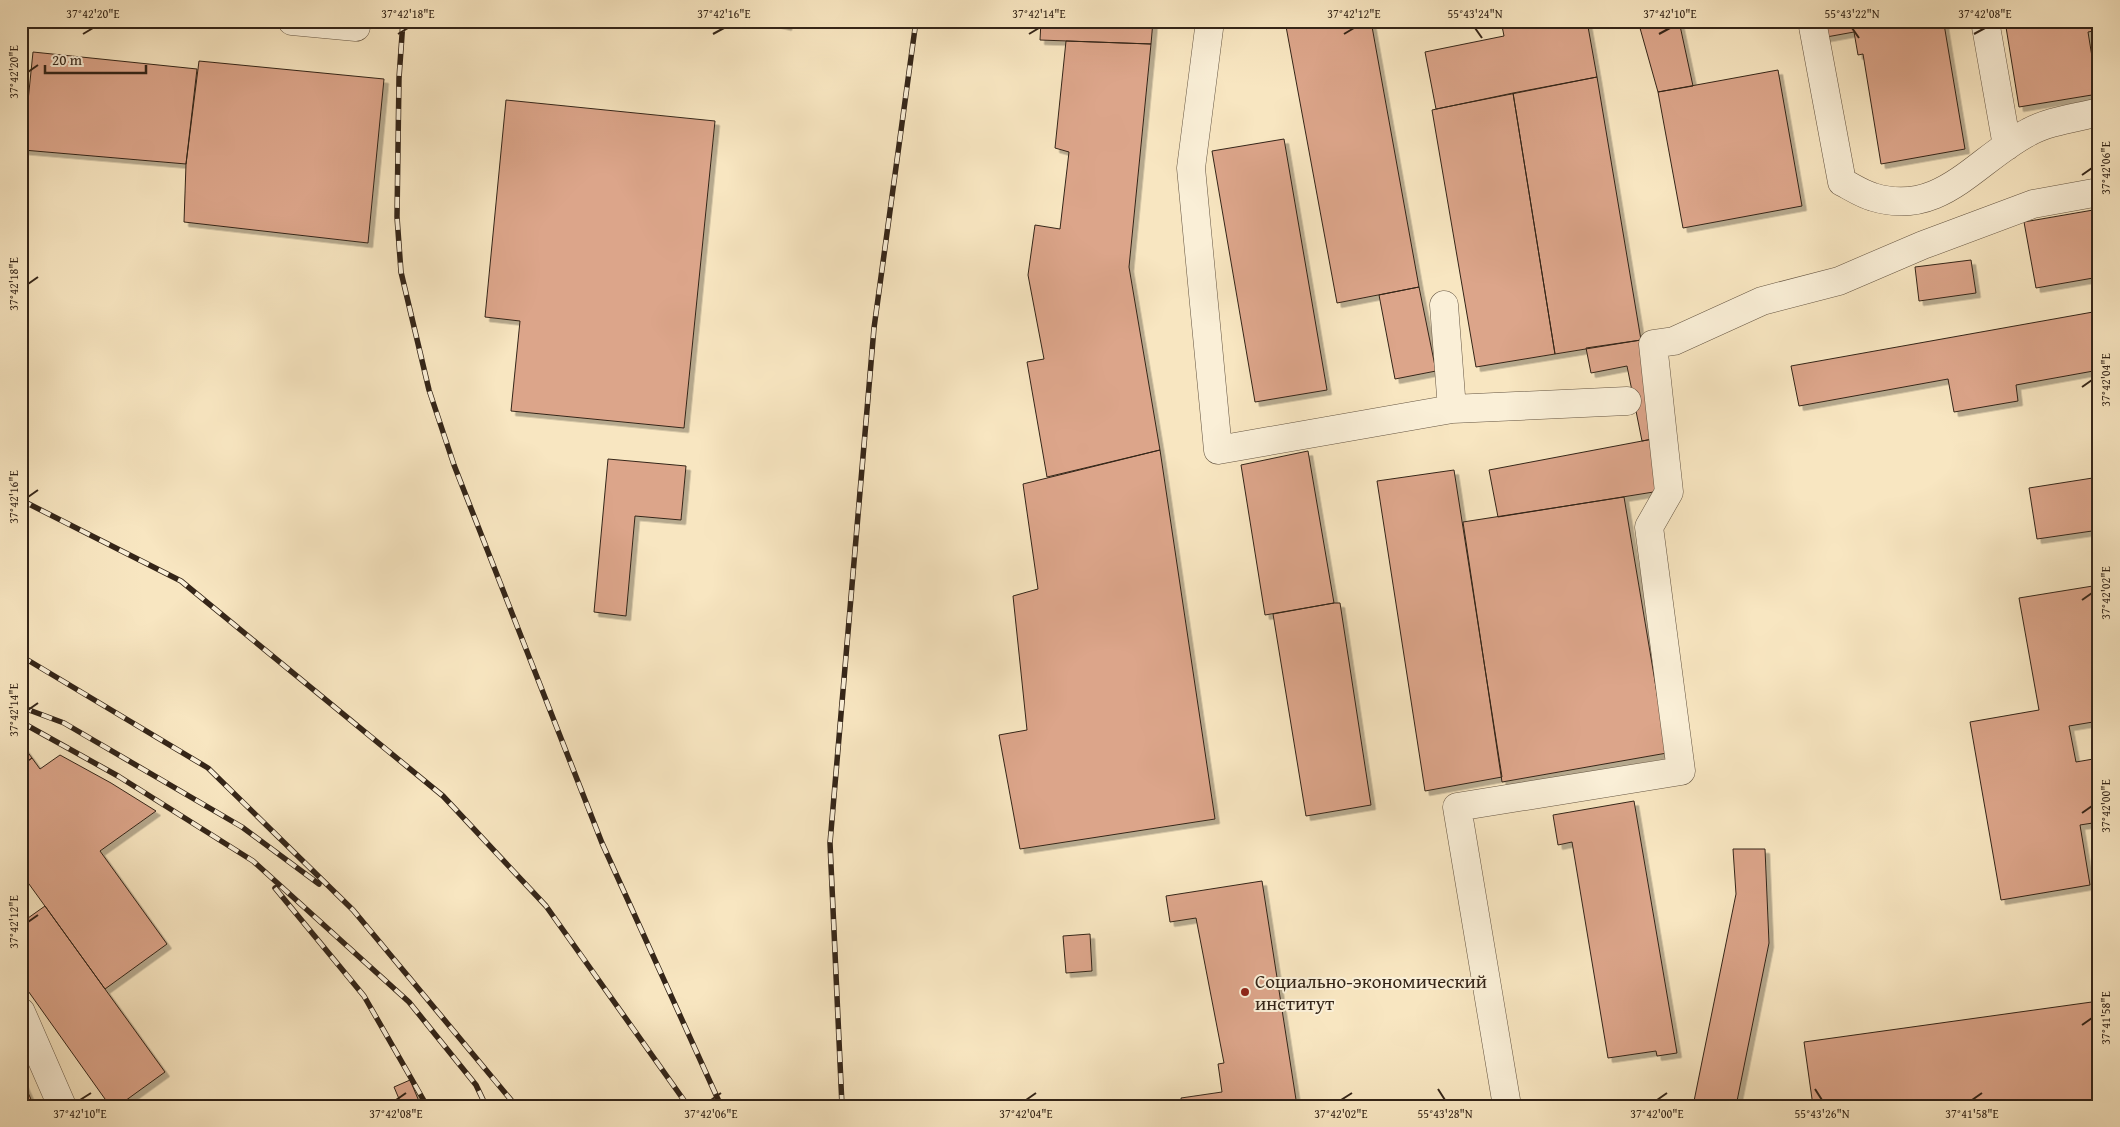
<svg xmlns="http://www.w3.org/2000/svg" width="2120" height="1127" font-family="'Gentium Book Plus',serif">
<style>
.building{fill:#dca58a;stroke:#342518;filter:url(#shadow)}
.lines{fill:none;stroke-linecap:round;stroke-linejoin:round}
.minor-casing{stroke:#655542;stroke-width:29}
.minor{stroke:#faefd7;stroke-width:28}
.rail-casing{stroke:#342518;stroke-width:5.5}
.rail{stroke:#faefd7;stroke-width:4;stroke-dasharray:11;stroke-linecap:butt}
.ticks{fill:none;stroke:#342518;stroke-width:2}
.poi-dot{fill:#8f2418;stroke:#faefd7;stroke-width:2}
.labels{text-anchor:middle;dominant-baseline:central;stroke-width:4;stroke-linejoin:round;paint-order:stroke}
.poi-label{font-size:19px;fill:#342518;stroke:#faefd7;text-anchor:start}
.neatline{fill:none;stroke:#342518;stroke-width:2}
.ticks-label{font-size:12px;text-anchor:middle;fill:#342518}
</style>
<defs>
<filter id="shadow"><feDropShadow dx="4.5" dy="4.5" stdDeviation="0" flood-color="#0004"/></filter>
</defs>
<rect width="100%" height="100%" fill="#f8e6c1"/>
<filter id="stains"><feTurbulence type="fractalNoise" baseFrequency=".004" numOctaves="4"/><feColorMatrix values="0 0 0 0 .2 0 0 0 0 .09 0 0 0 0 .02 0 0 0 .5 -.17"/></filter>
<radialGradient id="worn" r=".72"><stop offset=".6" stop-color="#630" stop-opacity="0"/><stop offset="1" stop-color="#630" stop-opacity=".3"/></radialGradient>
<path class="building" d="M766 21H788L787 26Z
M1041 21H1153L1151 44 1040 40Z
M1285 21H1371L1419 287 1337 303Z
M1501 21H1587L1597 77 1436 109 1425 52 1504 36Z
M1638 21H1679L1693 86 1658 92Z
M1818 21H1959L1944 24 1965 149 1881 164 1863 54 1858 55 1854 32 1821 38Z
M2005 21H2099V30L2088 32 2098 94 2019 107Z
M1066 41 1151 44 1129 267 1160 450 1047 477 1027 362 1044 359 1028 275 1035 225 1060 229 1069 152 1055 148Z
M33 52 197 69 186 164 23 150Z
M199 61 384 79 368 243 184 222 186 164Z
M1778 70 1802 206 1683 228 1658 92Z
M1597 77 1641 340 1555 354 1513 93Z
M1513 93 1555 354 1476 367 1432 110Z
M506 100 715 121 684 428 511 411 520 321 485 317Z
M1284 139 1327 390 1255 402 1212 151Z
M2099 209V277L2036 288 2024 222Z
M1971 260 1976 293 1919 301 1915 267Z
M1419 287 1436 371 1395 379 1379 295Z
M2093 312 2099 342V370L2016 385 2018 401 1954 412 1948 379 1799 406 1791 366Z
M1641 340 1658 438 1642 441 1627 366 1591 373 1586 348Z
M1658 438 1666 490 1498 517 1489 470Z
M1160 450 1215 819 1020 849 999 735 1027 730 1013 596 1038 589 1023 484Z
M1308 451 1334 603 1265 615 1241 465Z
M608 459 686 466 681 520 635 516 626 616 594 612Z
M1454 470 1502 777 1425 791 1377 481Z
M2099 477V530L2037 539 2029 488Z
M1624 497 1667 753 1502 782 1463 522Z
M2099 585V721L2069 726 2076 762 2099 758V822L2080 825 2090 885 2001 900 1970 722 2039 710 2019 598Z
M1334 603H1340L1371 805 1306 816 1273 614Z
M23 746 32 758 21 766V747Z
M60 755 111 783 156 811 100 851 167 944 105 989 21 873V766L32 758 40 769Z
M1634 801 1677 1053 1657 1056 1656 1051 1608 1058 1572 842 1558 845 1553 815Z
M1733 849H1765L1769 943 1736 1106H1693L1736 894Z
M1262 881 1297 1106H1182L1181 1098 1222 1092 1218 1064 1224 1063 1196 918 1170 922 1166 896Z
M45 906 165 1072 118 1106H110L21 981V923Z
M1090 934 1092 971 1066 973 1063 936Z
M2099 1001V1106H1813L1804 1042Z
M21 1077 34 1106H21Z
M410 1080 421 1106H402L394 1087Z"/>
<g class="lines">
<defs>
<path id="minor" d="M292 21 356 27
M1210 21 1191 168 1218 450 1452 409 1444 305
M1812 21 1842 182C1852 187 1862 194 1873 197 1941 218 1975 160 2029 132 2049 121 2076 118 2099 112
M1985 21 2007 146
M1452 409 1627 401
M21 1012 62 1106
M1507 1106 1457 807 1681 771 1649 527 1669 492 1653 344 1674 341 1762 301 1839 281 1923 245 2033 204 2099 192"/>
</defs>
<use href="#minor" class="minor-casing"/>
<use href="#minor" class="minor"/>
<defs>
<path id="rail" d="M403 21 399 78 397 217 401 272 429 390 454 465 602 843 721 1106
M21 500 181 581 443 796 546 906 688 1106
M21 656 208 768 353 910 516 1106
M21 707 64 723 242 827 319 884
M21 722 118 776 253 861 409 1002 476 1085 486 1106
M275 888 364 996 427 1106
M842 1106 830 843 874 328 916 21"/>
</defs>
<use href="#rail" class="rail-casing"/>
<use href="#rail" class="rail"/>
</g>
<path class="ticks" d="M1475 28 1482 38M1852 28 1859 38M83 34 93 28M398 34 408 28M713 34 724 28M1029 34 1039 28M1344 34 1354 28M1659 34 1670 28M1974 34 1985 28M28 72 38 65M2082 175 2092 168M28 284 38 277M2082 387 2092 380M28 497 38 490M2082 600 2092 593M28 710 38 703M2082 813 2092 806M28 922 38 915M2082 1025 2092 1018M1438 1089 1445 1100M1815 1089 1822 1100M80 1100 91 1093M396 1100 406 1093M711 1100 721 1093M1026 1100 1036 1093M1341 1100 1352 1093M1657 1100 1667 1093M1972 1100 1982 1093"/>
<circle class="poi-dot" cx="1245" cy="992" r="5"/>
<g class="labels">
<g class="poi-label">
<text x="1255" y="981">Социально-экономический<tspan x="1255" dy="22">институт</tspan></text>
</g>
</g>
<rect width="2120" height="1127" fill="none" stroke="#f8e6c1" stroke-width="55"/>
<path d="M45 65v8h101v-8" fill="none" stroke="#342518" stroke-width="2.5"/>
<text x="52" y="65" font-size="15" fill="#342518" stroke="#faefd7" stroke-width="4" paint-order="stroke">20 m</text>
<rect x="28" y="28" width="2064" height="1072" class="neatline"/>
<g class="ticks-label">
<text x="93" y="18">37°42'20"E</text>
<text x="408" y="18">37°42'18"E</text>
<text x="724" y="18">37°42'16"E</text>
<text x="1039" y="18">37°42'14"E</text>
<text x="1354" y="18">37°42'12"E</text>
<text x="1475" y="18">55°43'24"N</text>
<text x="1670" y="18">37°42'10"E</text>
<text x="1852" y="18">55°43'22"N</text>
<text x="1985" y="18">37°42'08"E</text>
<text transform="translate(14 72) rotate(-90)" y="4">37°42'20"E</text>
<text transform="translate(2106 168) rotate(-90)" y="4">37°42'06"E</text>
<text transform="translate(14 284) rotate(-90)" y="4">37°42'18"E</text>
<text transform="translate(2106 380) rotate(-90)" y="4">37°42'04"E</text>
<text transform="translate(14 497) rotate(-90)" y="4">37°42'16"E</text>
<text transform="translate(2106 593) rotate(-90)" y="4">37°42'02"E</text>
<text transform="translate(14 710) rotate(-90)" y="4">37°42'14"E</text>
<text transform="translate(2106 806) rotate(-90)" y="4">37°42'00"E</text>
<text transform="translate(14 922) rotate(-90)" y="4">37°42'12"E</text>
<text transform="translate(2106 1018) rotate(-90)" y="4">37°41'58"E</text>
<text x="80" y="1118">37°42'10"E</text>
<text x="396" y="1118">37°42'08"E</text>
<text x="711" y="1118">37°42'06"E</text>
<text x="1026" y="1118">37°42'04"E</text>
<text x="1341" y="1118">37°42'02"E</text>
<text x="1445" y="1118">55°43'28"N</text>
<text x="1657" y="1118">37°42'00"E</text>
<text x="1822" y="1118">55°43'26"N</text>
<text x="1972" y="1118">37°41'58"E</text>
</g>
<rect width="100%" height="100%" filter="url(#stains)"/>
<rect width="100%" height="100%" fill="url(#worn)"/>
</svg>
